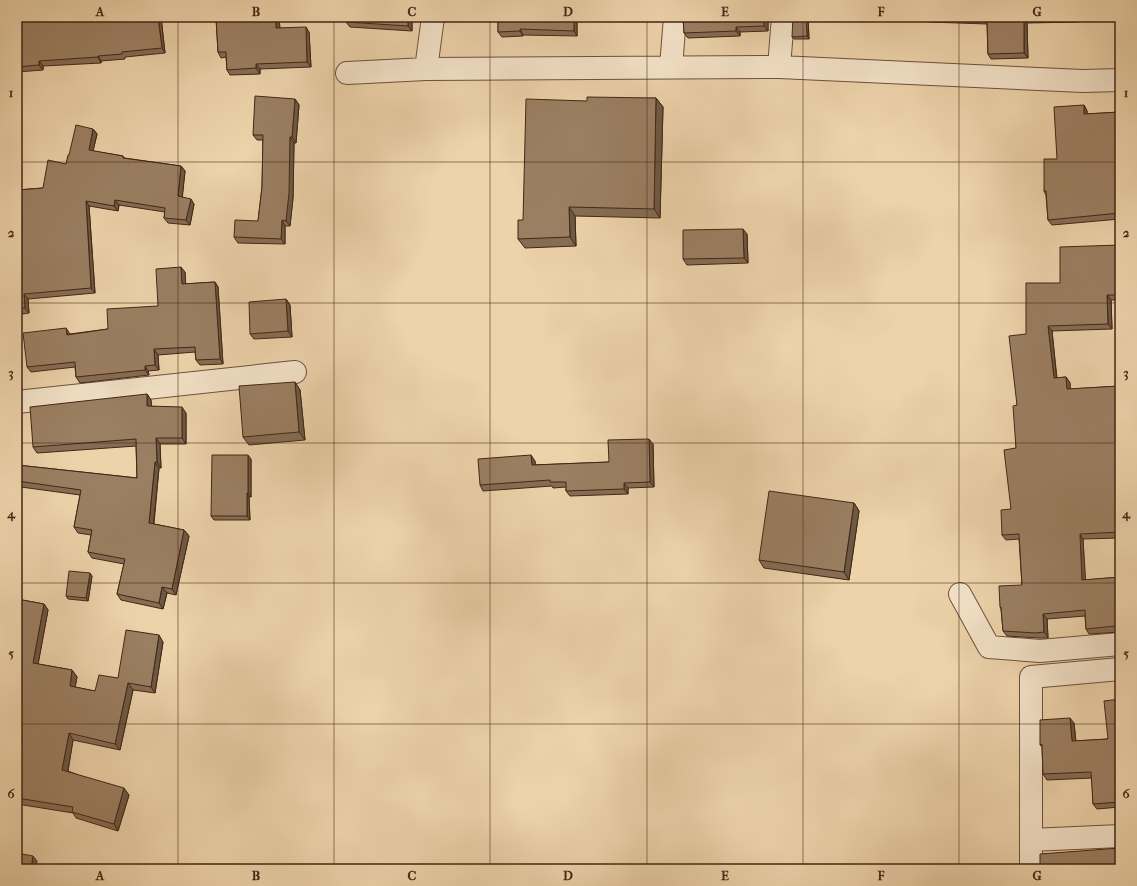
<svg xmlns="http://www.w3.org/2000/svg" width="1137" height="886" font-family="'IM FELL French Canon',serif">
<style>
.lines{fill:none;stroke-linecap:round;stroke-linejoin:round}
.street-casing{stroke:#6e513a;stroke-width:24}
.street{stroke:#f3e2c8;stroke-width:22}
.wall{fill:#856d54;stroke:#432615}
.shaded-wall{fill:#6c5945;stroke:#432615}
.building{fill:#9b7f62;stroke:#432615}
.grid{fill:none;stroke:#432615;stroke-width:1;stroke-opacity:0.55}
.neatline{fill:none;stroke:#432615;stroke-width:1.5}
.grid-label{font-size:13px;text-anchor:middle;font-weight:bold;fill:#432615}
</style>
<rect width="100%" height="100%" fill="#edd2aa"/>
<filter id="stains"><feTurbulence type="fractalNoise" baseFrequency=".005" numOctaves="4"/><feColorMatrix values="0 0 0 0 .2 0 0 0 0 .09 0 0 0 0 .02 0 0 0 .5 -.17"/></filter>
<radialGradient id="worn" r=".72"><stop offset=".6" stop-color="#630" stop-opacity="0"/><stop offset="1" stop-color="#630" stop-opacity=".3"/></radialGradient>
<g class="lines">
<defs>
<path id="street" d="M671 67 675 17
M779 67 783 17
M426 69 433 17
M347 73 426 69 779 67 1083 81 1120 80
M17 402 295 372
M960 594 989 647 1040 651 1120 644
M1031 840 1120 836
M1031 869V677L1120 669"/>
</defs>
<use href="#street" class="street-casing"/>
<use href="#street" class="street"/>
</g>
<path class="wall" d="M17 17H161L165 53 125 57V59L101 61V63L43 66V70L17 72Z
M204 17H279L280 28 309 32 311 67 260 69V74L230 75 227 70 226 57 221 58 218 52 216 19 206 20Z
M347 17H412V31L350 27 346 22Z
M498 17H629V20L613 21 612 20 577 21V36L523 35V36L502 37 498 32Z
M683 17H768V31L740 32V36L688 38 684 33Z
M808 17 809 39H794L792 37Z
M927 17H1078V22L1027 23 1028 58 991 59 988 54 987 24 930 22Z
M656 98 663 107 660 218 575 216 576 246 525 248 518 239 523 220 587 101Z
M295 99 299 105 296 143H294L293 198 290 226H285V244L238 243 234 237 258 221 262 187 263 140H257L253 135Z
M1084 105 1087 111V114L1120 112V219L1052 225 1048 220 1046 195 1044 191 1057 159Z
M93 129 97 134 93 151 123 156 124 158 181 166 185 171 182 197 194 204 190 225 168 223 164 218 165 212 119 205 118 211 89 206 95 293 28 299 29 313 17 315V190L43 188 66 164 69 155Z
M747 234 748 263 687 265 683 259Z
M1120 245V300H1111L1112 329 1052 331 1057 378 1066 377 1070 383V389L1120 386V538L1083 539 1085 580 1120 577V632L1089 634 1086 629 1085 616 1047 619 1048 638H1040L1007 636 1003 631 1001 609 1000 607 1022 585 1019 539 1006 540 1002 535 1011 509 1016 448 1017 405 1026 334 1060 283Z
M185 272V284L215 282 218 287 223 364 200 365 196 360 195 352 158 355 159 370 148 371 149 375 80 383 76 377 75 367 31 372 27 367 70 334 108 329 158 306Z
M286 299 290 305 292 337 254 339 250 334Z
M295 382 300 390 305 440 249 445 243 437Z
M147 394 151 400V406L186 413V444H160L161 468H159L154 524 184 530 189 536 176 595 167 593 163 609 121 600 117 594 124 564 92 558 88 552 91 535 78 533 74 527 80 495 21 487H17V465L137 478 136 446 37 453 33 447Z
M653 444 654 487 628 488V494L570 496 566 491V487L553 488 552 486 483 491 480 485 535 461V465L609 462Z
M251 459V497H249L250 520H214L211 516Z
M854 503 859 511 849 580 764 568 759 560Z
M92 576 88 601 68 599 66 596Z
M17 599 44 604 48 610 38 664 72 670 77 677 75 687 95 691 118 678 163 642 155 693 133 690 120 750 73 740 68 771 129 795 118 831 76 818 73 813 17 804Z
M1120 699V807L1097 809 1093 804 1092 778 1047 780 1043 774 1042 747 1040 745 1074 723 1076 741 1108 739Z"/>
<path class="shaded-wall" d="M158 17H161L165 53 162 48Z
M276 17H279L280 33 276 28Z
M408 17H412V31L408 26Z
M574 17H575L577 21V36L574 31Z
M764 17H768V31L764 26Z
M806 17H808L809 39 807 36Z
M1024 17 1027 23 1028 58 1024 53Z
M1075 17H1078V22Z
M306 27 309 32 311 67 307 62Z
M736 27 740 32V36L736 31Z
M520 29 523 35V36L520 31Z
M98 56 101 61V63L98 57Z
M39 61 43 66V70L39 65Z
M256 64 260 69V74L256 68Z
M656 98 663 107 660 218 654 209Z
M295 99 299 105 296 143 292 137Z
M1084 105 1087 111 1088 119 1084 114Z
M93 129 97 134 92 155 89 150Z
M290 137 294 143 293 198 290 226 286 221Z
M181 166 185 171 182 201 178 196Z
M191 199 194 204 190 225 186 220Z
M115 200 119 205 118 211 114 206Z
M86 201 89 206 95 293 91 288Z
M569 207 575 216 576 246 570 237Z
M282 220 285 226V244L281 239Z
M743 229 747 234 748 263 744 258Z
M181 267 185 272 186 289 182 284Z
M215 282 218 287 223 364 220 359Z
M24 294 28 299 29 313 25 308Z
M1107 295 1111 300 1112 329 1108 324Z
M286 299 290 305 292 337 288 331Z
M1048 326 1052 331 1057 383 1054 378Z
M66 328 70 334 71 340 67 335Z
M154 349 158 355 159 370 155 365Z
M145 366 148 371 149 375 145 370Z
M1066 377 1070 383 1071 395 1067 389Z
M295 382 300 390 305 440 299 432Z
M147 394 151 400 152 412 147 406Z
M182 407 186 413V444L182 438Z
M156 438 160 444 161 468 157 462Z
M649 439 653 444 654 487 650 482Z
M248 455 251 459V497L248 493Z
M531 455 535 461 536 470 532 465Z
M155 462 159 468 153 528 149 523Z
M624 483 628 488V494L624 489Z
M247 493 249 497 250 520 247 516Z
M854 503 859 511 849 580 844 572Z
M184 530 189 536 176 595 172 589Z
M1080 534 1083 539 1086 586 1082 580Z
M90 573 92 576 88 601 86 598Z
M162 587 167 593 163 609 159 603Z
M44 604 48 610 37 670 33 663Z
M1043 614 1047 619 1048 638 1044 632Z
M159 635 163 642 155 693 151 687Z
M72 670 77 677 74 693 70 686Z
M128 683 133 690 120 750 115 744Z
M1070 718 1074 723 1076 746 1072 741Z
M69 733 73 740 67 776 62 770Z
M124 788 129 795 118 831 114 824Z
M33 856 37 861 36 869H31Z"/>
<path class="building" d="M17 17H158L162 48 122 52V54L98 56V57L39 61V65L17 67Z
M216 17H276V28L306 27 307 62 256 64V68L227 70 226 52H218Z
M347 17H408V26L346 22Z
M498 17H574V31L520 29V31L498 32Z
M683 17H764V26L736 27V31L684 33Z
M793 17H806L807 36 792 37Z
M927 17H1059H1024V53L988 54 987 19Z
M255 96 295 99 292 137H290L289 193 286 221 282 220 281 239 234 237 235 220 258 221 262 187 263 135H253Z
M587 97 656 98 654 209 569 207 570 237 518 239V220H523L526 99 587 101Z
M1084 105V114L1120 112V213L1048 220 1046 191H1044V159H1057L1054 107Z
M76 125 93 129 89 150 123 156V158L181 166 178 196 191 199 186 220 164 218 165 208 115 200 114 206 86 201 91 288 24 294 25 308 17 309V190L43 188 48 160 66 164 68 155H69Z
M743 229 744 258 683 259V230Z
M1120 245V295H1107L1108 324 1048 326 1054 378 1066 377 1067 389 1120 386V532L1080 534 1082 580 1120 577V627L1115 626 1086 629 1085 610 1043 614 1044 632 1036 633 1003 631 1001 607H1000L999 586 1022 585 1019 534 1002 535 1001 510 1011 509 1004 450 1016 448 1013 406 1017 405 1009 336 1026 334V283H1060V247Z
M181 267 182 284 215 282 220 359 196 360 195 347 154 349 155 365 145 366V370L76 377 75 362 27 367 23 333 66 328 67 335 108 329 107 309 158 306 156 269Z
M286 299 288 331 250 334 249 302Z
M295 382 299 432 243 437 239 386Z
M147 394V406L182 407V438H156L157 462H155L149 523 184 530 172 589 162 587 159 603 117 594 125 559 88 552 92 530 74 527 81 490 17 481V465L137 478 136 439 33 447 30 407Z
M649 439 650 482 624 483V489L566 491V482H550V480L480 485 478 459 531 455 532 465 609 462 608 440Z
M212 455H248V493H247V516H211Z
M769 491 854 503 844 572 759 560Z
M69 571 90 573 86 598 66 596Z
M17 599 44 604 33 663 72 670 70 686 95 691 99 675 118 678 126 630 159 635 151 687 128 683 115 744 69 733 62 770 124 788 114 824 72 812 73 807 17 798V738L18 732H17Z
M1120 699V802L1093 804 1091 772 1043 774 1042 744 1040 745V720L1070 718 1072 741 1108 739 1104 701Z
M1120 848V869H1038L1040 864V854Z
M17 853 33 856 31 869H17Z"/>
<path class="grid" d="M178 17V869M334 17V869M490 17V869M647 17V869M803 17V869M959 17V869M17 162H1120M17 303H1120M17 443H1120M17 583H1120M17 724H1120"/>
<rect width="1137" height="886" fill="none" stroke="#edd2aa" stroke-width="44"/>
<rect x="22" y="22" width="1093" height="842" class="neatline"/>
<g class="grid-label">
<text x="100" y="16">A</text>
<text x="256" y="16">B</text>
<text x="412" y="16">C</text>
<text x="568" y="16">D</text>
<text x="725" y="16">E</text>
<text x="881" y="16">F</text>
<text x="1037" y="16">G</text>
<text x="11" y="97">1</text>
<text x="1126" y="97">1</text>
<text x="11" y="237">2</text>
<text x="1126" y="237">2</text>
<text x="11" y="377">3</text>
<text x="1126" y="377">3</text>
<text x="11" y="518">4</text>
<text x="1126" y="518">4</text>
<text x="11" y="658">5</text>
<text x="1126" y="658">5</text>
<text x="11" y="798">6</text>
<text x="1126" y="798">6</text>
<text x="100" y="880">A</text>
<text x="256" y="880">B</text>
<text x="412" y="880">C</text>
<text x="568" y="880">D</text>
<text x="725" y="880">E</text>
<text x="881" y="880">F</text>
<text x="1037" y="880">G</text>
</g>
<rect width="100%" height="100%" filter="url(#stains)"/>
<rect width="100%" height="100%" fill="url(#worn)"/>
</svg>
